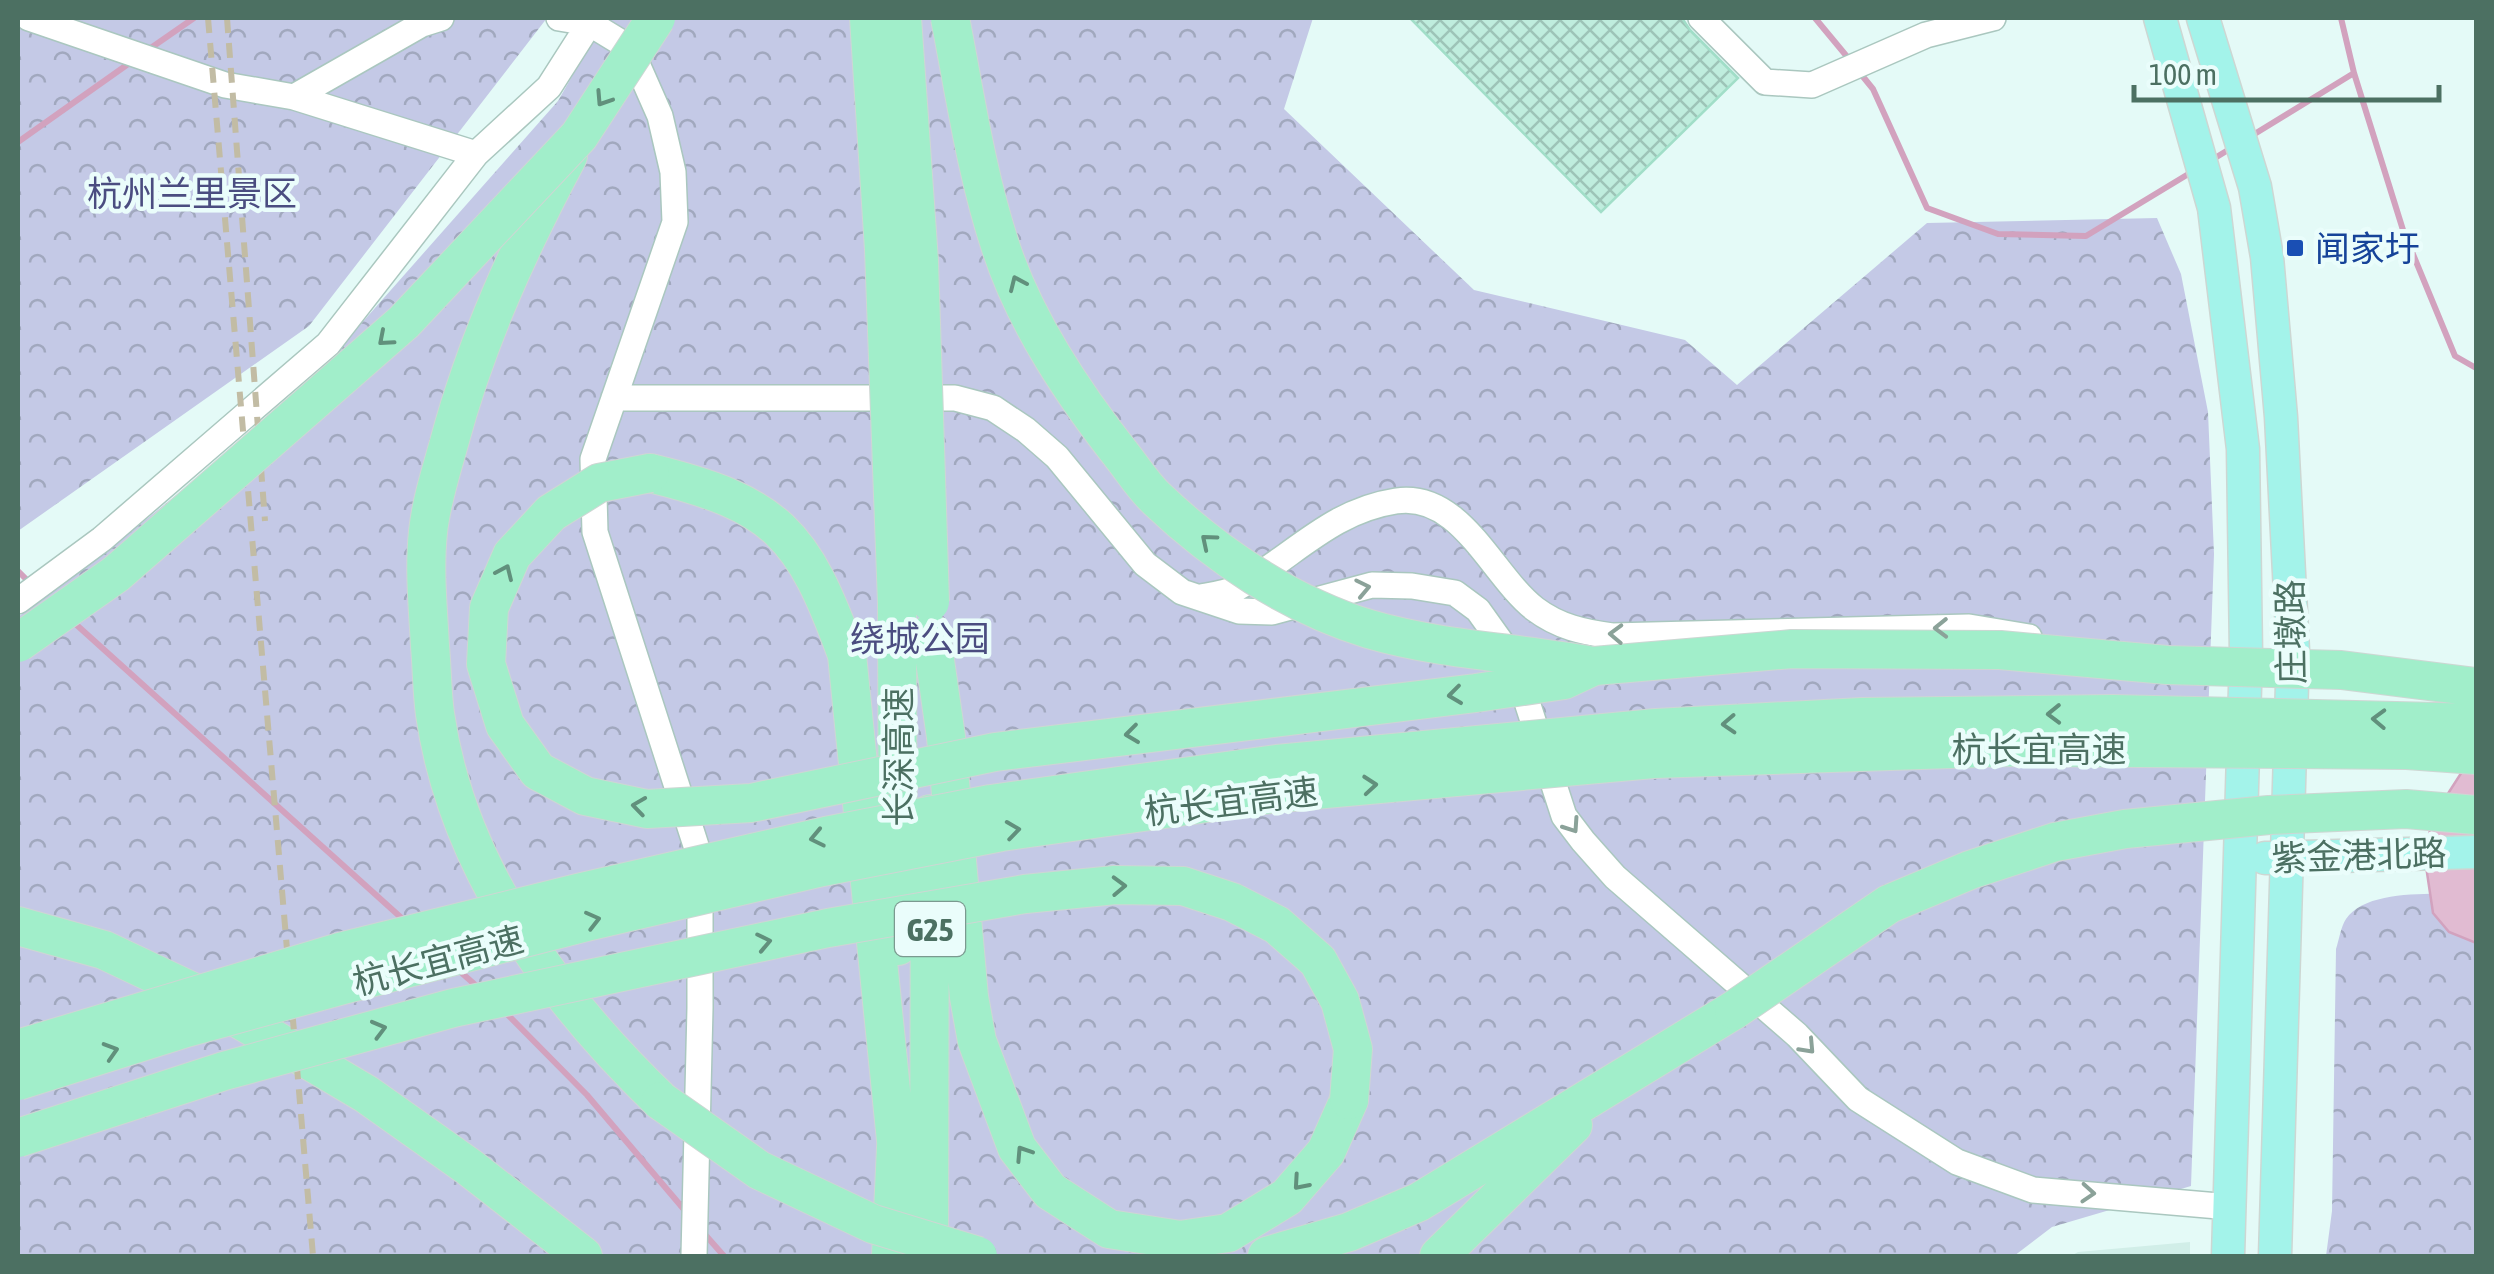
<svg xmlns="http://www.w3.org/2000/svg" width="2494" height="1274" font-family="'Asap Condensed','Noto Sans SC',sans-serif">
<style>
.residential{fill:#d1eee8}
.park{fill:url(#park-crowns)}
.water{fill:#e1bbd2;stroke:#d2a2be;stroke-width:2.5}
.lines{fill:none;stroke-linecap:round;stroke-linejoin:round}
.stream{stroke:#d2a2be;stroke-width:6}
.building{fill:url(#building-cross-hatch);stroke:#a1dec8;stroke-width:2.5}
.minor-casing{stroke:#aac7bf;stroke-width:28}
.major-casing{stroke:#cdd7d3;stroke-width:35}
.highway-casing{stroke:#cdd7d3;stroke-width:40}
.minor{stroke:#fff;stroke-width:25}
.major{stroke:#a3f3ea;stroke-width:32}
.highway{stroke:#a1eeca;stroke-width:38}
.rail{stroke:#c2bca4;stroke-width:6;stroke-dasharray:15 10;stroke-linecap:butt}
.highway-bridge-casing{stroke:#cdd7d3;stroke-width:40;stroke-linecap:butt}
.highway-bridge{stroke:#a1eeca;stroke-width:38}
.oneway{stroke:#61907c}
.oneway2{stroke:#8ba299}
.transit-dot{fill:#1a4fb4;stroke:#eafdfb;stroke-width:4}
.labels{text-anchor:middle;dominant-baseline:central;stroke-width:9;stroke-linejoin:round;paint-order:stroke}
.shield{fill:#eafdfb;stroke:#7b9a90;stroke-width:2.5}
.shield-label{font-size:32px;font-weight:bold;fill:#4c7062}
.park-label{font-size:35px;fill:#4b4d80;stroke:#eafdfb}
.transit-label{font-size:35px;fill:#164399;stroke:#eafdfb;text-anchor:start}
.street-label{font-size:35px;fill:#4c7062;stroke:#eafdfb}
</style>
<defs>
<pattern id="park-crowns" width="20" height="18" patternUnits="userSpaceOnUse" patternTransform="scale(2.5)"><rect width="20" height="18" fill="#c4c9e6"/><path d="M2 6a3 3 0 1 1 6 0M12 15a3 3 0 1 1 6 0" fill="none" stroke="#a1a8be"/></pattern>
<pattern id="building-cross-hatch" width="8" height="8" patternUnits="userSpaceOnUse" patternTransform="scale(2.5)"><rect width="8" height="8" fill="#bfeddd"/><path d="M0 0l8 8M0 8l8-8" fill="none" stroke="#9dc4b7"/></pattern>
</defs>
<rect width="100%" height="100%" fill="#e4faf7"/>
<path class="residential" d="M2190 1242V1256H2071L2078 1252Z"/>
<path class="park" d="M18 18H547L309 326 18 531Z
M605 18H1313L1284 109 1474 290 1685 340 1737 385 1927 223 2157 218 2181 274 2208 412 2214 554 2191 1186 2052 1227 2014 1256H18V617L98 558 291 403 558 101Z
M2476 894V1256H2326L2332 1211 2336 949C2339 940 2341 926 2346 919 2368 887 2442 895 2476 894Z"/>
<path class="water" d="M2476 750V943L2449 932 2433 913 2426 866 2431 820Z"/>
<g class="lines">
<path class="stream" d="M1815 18 1849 59
M2341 18 2354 73 2403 230 2455 356 2476 368
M145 52 194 18
M1860 73 1873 89 1927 208 1998 234 2086 236 2195 170
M2248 138 2354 73
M18 142 131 62
M2210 161 2233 147
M18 571 31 584
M70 619 406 922
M456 968 480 989
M504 1011 587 1095 687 1213
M701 1230 724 1256"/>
</g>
<path class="building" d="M1410 18H1682L1690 30 1738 78 1601 212Z"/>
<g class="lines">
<defs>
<path id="minor" d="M29 18 225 85 294 97 476 154
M559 18 589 23 630 48 660 116 673 172 675 222 593 459 595 532 700 858V1008L694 1256
M1701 18 1765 82 1812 85 1926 35 1993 18
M294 97 422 24 441 18
M614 398H955L993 408 1026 430 1057 457 1145 564 1182 592 1239 611 1272 612 1372 585 1412 586 1455 593 1478 610 1513 659 1564 816 1583 841 1615 877 1797 1035 1858 1099 1957 1162 2033 1190 2230 1207
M1201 597C1212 595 1227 593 1237 588 1292 558 1330 511 1396 501 1461 491 1492 576 1535 609 1559 627 1583 632 1612 636L1969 627 2029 637
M18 601 102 539 328 344 476 154 549 87 593 18"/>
<path id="major" d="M2160 18 2214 208 2243 449 2246 654 2228 1256
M2203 18 2255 187 2267 257 2281 417 2293 651 2275 1256
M2265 858 2476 852"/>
<path id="highway" d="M568 156C519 248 476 342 449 443 441 472 431 502 428 532 424 570 428 608 430 646 432 668 432 692 435 714 457 867 552 996 661 1101
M650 473C777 504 803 533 847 655L897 1150
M897 603 898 946
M931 633 946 737 969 997 977 1041 1017 1148 1050 1191 1109 1229 1180 1240 1228 1233 1287 1197 1326 1152 1349 1100
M18 926 104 950 197 994 366 1094 469 1167 583 1256
M891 1256 897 1126
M929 1256 930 814
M1267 1256 1349 1232 1419 1202 1734 1010
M1439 1256 1573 1125"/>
</defs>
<use href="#minor" class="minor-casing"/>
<use href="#major" class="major-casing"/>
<use href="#highway" class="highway-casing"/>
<use href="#minor" class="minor"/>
<use href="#major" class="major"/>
<use href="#highway" class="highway"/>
<path class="rail" d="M208 18 313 1256
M227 18 265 521"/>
<defs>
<path id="highway-bridge" d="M869 18 884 249 897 603
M902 18 919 261 930 602
M950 18C965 94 976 173 1001 248 1026 324 1074 395 1123 457 1134 471 1144 487 1157 499 1216 555 1290 605 1369 629 1440 650 1515 652 1587 665
M650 473 599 483 551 513 512 555 489 608 486 664 505 725 538 771 585 796 647 809 751 803 995 752 1476 693 1564 680 1594 666 1792 649 2000 650 2167 665 2341 670 2476 687
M18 643 116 574 404 322 579 136 656 18
M1734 1010 1889 904 1970 870 2055 842 2125 829 2269 815 2406 809 2476 815
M18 1049 340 952 578 893 826 836 991 804 1277 764 1656 728 1862 717 2113 714 2476 723
M18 1081 186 1028 343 985 586 922 822 867 1001 832 1270 794 1653 759 2011 747 2407 750 2476 755
M661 1101 759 1170 873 1224 978 1256
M18 1138 224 1071 453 1008 828 928 1025 894 1115 885 1183 886 1232 902 1277 925 1318 961 1340 1001 1353 1049 1349 1100"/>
</defs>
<use href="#highway-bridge" class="highway-bridge-casing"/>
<use href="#highway-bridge" class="highway-bridge"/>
</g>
<defs><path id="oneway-chevron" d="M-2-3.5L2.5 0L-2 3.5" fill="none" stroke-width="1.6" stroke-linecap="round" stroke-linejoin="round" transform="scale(2.5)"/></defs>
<g class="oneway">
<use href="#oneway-chevron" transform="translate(603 99) rotate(123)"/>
<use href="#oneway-chevron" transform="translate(1017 283) rotate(-114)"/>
<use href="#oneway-chevron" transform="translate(385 339) rotate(139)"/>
<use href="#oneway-chevron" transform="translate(1208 541) rotate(-140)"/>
<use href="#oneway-chevron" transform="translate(505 572) rotate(-66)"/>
<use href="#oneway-chevron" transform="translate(1455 695) rotate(173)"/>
<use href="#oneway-chevron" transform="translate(2054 714) rotate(179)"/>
<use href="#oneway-chevron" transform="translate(2379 719) rotate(-178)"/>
<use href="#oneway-chevron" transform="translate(1729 724) rotate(177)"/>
<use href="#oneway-chevron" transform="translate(1132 734) rotate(173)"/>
<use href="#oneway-chevron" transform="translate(1370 785) rotate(-5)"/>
<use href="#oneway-chevron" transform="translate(639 806) rotate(-172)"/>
<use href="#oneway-chevron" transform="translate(1013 830) rotate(-8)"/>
<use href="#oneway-chevron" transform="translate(817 838) rotate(168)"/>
<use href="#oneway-chevron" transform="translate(1119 886) rotate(-2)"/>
<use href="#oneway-chevron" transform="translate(593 920) rotate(-14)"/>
<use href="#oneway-chevron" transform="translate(764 942) rotate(-12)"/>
<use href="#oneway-chevron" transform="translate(379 1029) rotate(-15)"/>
<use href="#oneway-chevron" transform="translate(111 1051) rotate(-17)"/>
<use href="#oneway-chevron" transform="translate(1023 1153) rotate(-123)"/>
<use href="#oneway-chevron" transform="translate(1300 1183) rotate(131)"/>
</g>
<g class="oneway2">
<use href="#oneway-chevron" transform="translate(1363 588) rotate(-12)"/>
<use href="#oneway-chevron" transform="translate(1941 628) rotate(179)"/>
<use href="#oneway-chevron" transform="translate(1616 634) rotate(-178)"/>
<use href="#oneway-chevron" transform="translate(1572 826) rotate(56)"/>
<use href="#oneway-chevron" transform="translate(1808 1047) rotate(47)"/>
<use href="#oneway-chevron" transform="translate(2088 1193) rotate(4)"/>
</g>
<rect class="transit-dot" x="2285" y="238" width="20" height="20" rx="5"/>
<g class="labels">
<rect class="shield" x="895" y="902" width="70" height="54" rx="8"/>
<g class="shield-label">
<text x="930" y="929">G25</text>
</g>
<g class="park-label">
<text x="192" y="193">杭州兰里景区</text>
<text x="920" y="638">绕城公园</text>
</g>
<g class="transit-label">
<text x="2315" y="248">闻家圩</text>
</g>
<g class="street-label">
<text transform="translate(2290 632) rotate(-91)">庄墩路</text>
<text x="2039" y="749">杭长宜高速</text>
<text transform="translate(898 757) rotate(-90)">长深高速</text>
<text transform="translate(1231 801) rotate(-7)">杭长宜高速</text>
<text transform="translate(2359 855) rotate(-2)">紫金港北路</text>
<text transform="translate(438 960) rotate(-15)">杭长宜高速</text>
</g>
</g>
<rect width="2494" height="1274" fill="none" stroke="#4c7062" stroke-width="40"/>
<path d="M2134 85v15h305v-15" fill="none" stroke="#4c7062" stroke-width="5"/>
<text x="2149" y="85" font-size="30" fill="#4c7062" stroke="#eafdfb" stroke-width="8" paint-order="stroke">100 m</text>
</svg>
